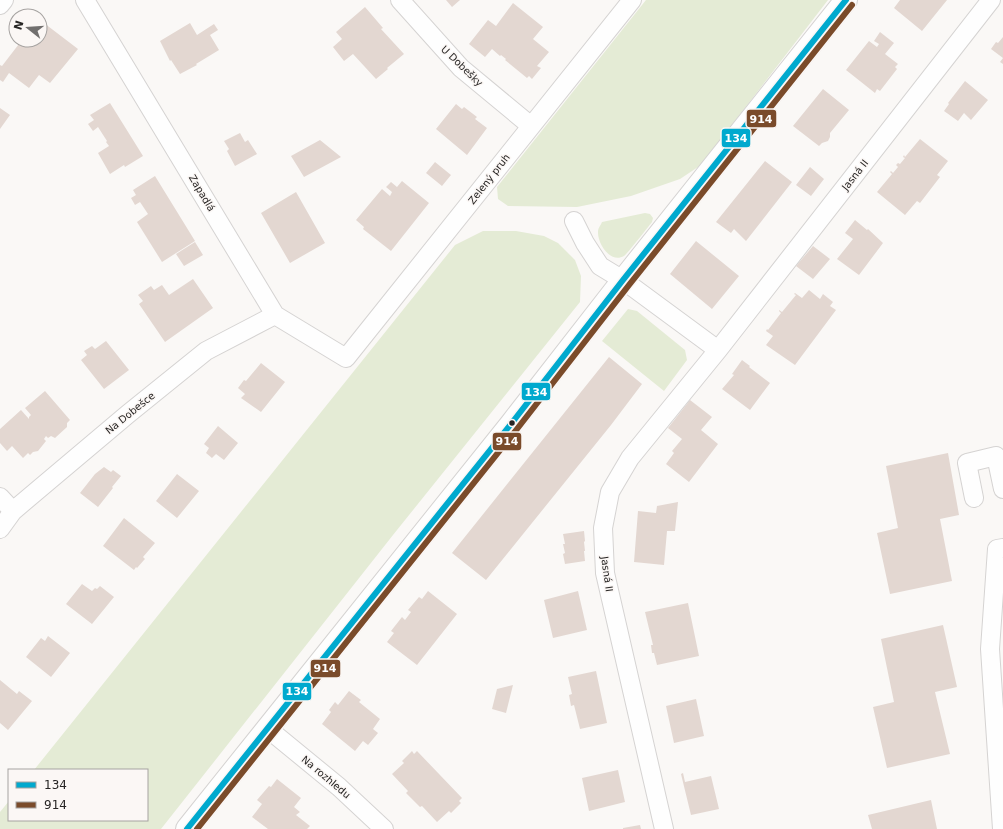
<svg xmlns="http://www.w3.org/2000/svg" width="1003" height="829" font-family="'DejaVu Sans',sans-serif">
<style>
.green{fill:#e4ebd5}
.building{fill:#e3d7d1}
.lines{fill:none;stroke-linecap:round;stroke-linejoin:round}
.street-casing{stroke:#d5d3d2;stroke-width:20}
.secondary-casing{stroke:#d5d3d2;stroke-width:24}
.street{stroke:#fefefe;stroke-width:18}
.secondary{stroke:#fefefe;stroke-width:22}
.bus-1-casing{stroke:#fbf7f5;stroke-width:9}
.bus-2-casing{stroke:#fbf7f5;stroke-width:9}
.bus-1{stroke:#00a9ce;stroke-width:6}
.bus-2{stroke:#7a4b2a;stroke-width:6}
.bus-dot{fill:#272524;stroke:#fbf7f5;stroke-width:1.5}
.labels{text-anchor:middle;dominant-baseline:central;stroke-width:3;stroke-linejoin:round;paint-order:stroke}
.street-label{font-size:10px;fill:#272524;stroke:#fbf7f5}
.line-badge{stroke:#fbf7f5;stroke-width:1.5}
.badge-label{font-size:11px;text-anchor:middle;font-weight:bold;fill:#fff}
</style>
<rect width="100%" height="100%" fill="#faf8f6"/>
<path class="green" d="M646 0H828L701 165 680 179 631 196 577 207 508 206 498 199 497 187Z
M645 213 650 214 653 218 652 222C648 227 628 253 624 256 610 264 597 243 598 231 598 228 601 225 602 222Z
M483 231H516L544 236 558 243 575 260 581 276 580 302 393 535 161 829H0V812L9 801V820H147V770H34L455 245Z
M628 309 637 311 685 350 687 360 664 391 602 341Z"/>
<path class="building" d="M446 0H460L452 7Z
M900 0H947L922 31 894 8Z
M513 3 543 27 533 39 549 52 537 66 541 68 532 79 529 76 527 78 505 60 506 59 501 55 500 56 492 49 485 57 469 44 488 20 496 26Z
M365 7 383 28 381 29 404 54 387 68 388 69 376 79 353 54 344 61 333 47 342 39 336 32Z
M40 20 78 49 50 83 39 75 29 88 9 73 3 82 0 80V65L2 66 22 40H40Z
M190 23 197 35 214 24 218 30 210 35 219 50 196 64 197 65 180 74 171 60 170 61 160 41Z
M880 32 894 43 885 54 898 64 895 67 897 69 880 91 877 89 875 93 846 70 869 41 877 47 879 44 874 41Z
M1003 37V64L1000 62 1003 58 991 49 996 42 998 43Z
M965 81 988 100 971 120 964 113 958 121 944 111 949 104 948 103Z
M823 89 849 110 830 133V137L828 141 822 143 819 146 793 126Z
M110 103 143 156 125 167 124 165 110 174 98 153 109 146 106 142 107 141 98 127 93 131 88 124 94 120 90 115Z
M456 104 462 109 464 107 477 117 475 119 487 128 467 155 436 129Z
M0 108 10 115 0 129Z
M240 133 245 142 248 140 257 154 235 166 227 151 229 149 224 141Z
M920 139 948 161 937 175 940 177 920 203 917 201 905 215 877 192 892 174 890 172 891 171 893 173 898 167 896 165 898 163 900 164 905 158 903 157 904 155 905 157Z
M320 140 341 157 304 177 291 156Z
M765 161 792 182 746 241 734 229 731 233 716 222Z
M435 162 451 175 442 186 426 173Z
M810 167 824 179 811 196 796 185Z
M155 176 195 241 162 262 137 222 148 214 140 202 135 205 131 198 136 195 133 190Z
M402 181 429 203 391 251 363 229 364 227 356 220 382 189 390 196 392 192 386 187 391 182 397 187Z
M296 192 325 243 290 263 261 213Z
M855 220 867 230 868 229 883 243 859 275 837 259 853 239 845 233Z
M696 241 739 276 712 309 670 274Z
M195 242 203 255 184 266 176 254Z
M813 246 830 259 813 279 796 266Z
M193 279 213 308 165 342 139 304 143 301 138 295 151 286 154 290 162 285 169 295Z
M809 290 820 299 823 294 833 302 830 306 836 310 795 365 766 345 773 336 766 331 767 329 768 330 781 313 779 311V310L782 312 796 295 794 294 795 293 802 298Z
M106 341 129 370 104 389 81 360 87 355 84 351 92 346 95 349Z
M609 357 642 384 611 425 486 580 452 553Z
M742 360 750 366 749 367 770 383 750 410 722 389 734 375 732 374Z
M261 363 285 382 261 412 241 398 245 394 238 388 244 380 246 381Z
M45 391 70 420 67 423V427L55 438 51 436 48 438 46 436 44 439 46 441 38 451 33 452 30 455 28 453 23 458 12 446 7 451 0 443V429L21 410 29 419V417L31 415 25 408Z
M690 400 712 417 701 430 718 444 689 482 666 464 674 453 672 451 682 439 668 428Z
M218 426 238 443 224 460 216 454 212 458 206 453 209 448 204 444Z
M948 453 959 515 940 519 952 581 890 594 877 533 898 528 886 466Z
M104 467 111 472 113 470 121 476 112 487 113 488 98 507 80 493 95 474Z
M177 474 199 491 177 518 156 501Z
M678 502 675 531H667L664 565 634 562 638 511 656 513 657 506Z
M124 518 155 543 143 557 145 559 144 560 137 568 136 567 134 570 103 546Z
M584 531 585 541 584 542 585 551H584L585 561 565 564 563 554 565 553 563 544H565L563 534Z
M82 584 92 591 95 588 97 589 100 586 114 597 92 624 66 604Z
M428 591 457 614 417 665 387 642 394 633 391 631 402 617 405 620 411 612 408 610 419 597 422 599Z
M578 591 587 630 553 638 544 600Z
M688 603 699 656 657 665 654 653H652L651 645H653L645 612Z
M943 625 957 687 935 692 950 754 887 768 873 707 894 702 881 639Z
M48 636 70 653 51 677 26 657 41 638 45 641Z
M596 671 607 723 580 729 574 705 571 706 569 695 572 694 568 677Z
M0 680 17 694 19 691 32 701 8 730 0 723Z
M513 685 506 713 492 709 497 689Z
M349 691 361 700 359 702 380 719 373 729 378 733 368 745 363 741 355 751 322 724 331 712 329 710 335 702 338 705Z
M696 699 704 736 674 743 666 706Z
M412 751 414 754 417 751 462 798 459 801 461 803 451 813 449 811 437 822 422 806 420 807 406 793 408 791 392 774 404 763 402 761Z
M618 770 625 802 589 811 582 778Z
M683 773 685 782 711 776 719 809 691 815 681 774Z
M277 779 301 798 294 807 300 812 296 815 310 826 307 829H268L252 817 262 804 257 800 269 786 271 787Z
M931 800 937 829H872L868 815Z
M640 825 641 829H623V828Z"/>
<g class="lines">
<defs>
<path id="street" d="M85 0 275 315 346 358 632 0
M400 0 461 68 531 126
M0 5 4 0
M574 221 585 243 600 266 623 280 718 350
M0 497 13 511
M974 498 967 463 996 456 1003 489
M0 529 13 511 128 414 206 351 275 315
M267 728 339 787 384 829
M664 829 605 573 603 528 610 492 630 458 718 350 991 0
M1002 829 990 649 997 549 1003 548"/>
<path id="secondary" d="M187 829 511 424 623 280 846 0"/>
</defs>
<use href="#street" class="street-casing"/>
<use href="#secondary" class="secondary-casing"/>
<use href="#street" class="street"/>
<use href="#secondary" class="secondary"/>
<defs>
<path id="bus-1" d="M187 829 511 424 623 280 846 0"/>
<path id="bus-2" d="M197 829 517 429 629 285 852 5"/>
</defs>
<use href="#bus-1" class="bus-1-casing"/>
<use href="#bus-2" class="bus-2-casing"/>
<use href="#bus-1" class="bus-1"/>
<use href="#bus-2" class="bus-2"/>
</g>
<circle class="bus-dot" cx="512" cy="423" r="3.5"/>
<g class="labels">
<g class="street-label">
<text transform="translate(462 66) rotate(44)">U Dobešky</text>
<text transform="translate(855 175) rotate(-52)">Jasná II</text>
<text transform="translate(489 179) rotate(-52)">Zelený pruh</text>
<text transform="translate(202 193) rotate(59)">Zapadlá</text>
<text transform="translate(130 413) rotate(-39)">Na Dobešce</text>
<text transform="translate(607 574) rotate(82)">Jasná II</text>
<text transform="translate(326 777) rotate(40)">Na rozhledu</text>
</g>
</g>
<g class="line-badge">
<rect x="746" y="109" width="31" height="19" rx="4" fill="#7a4b2a"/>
<rect x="721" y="128" width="30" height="20" rx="4" fill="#00a9ce"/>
<rect x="521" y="382" width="30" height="19" rx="4" fill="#00a9ce"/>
<rect x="492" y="432" width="30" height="19" rx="4" fill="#7a4b2a"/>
<rect x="310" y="659" width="31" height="19" rx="4" fill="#7a4b2a"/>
<rect x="282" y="682" width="30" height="19" rx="4" fill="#00a9ce"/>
</g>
<g class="badge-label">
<text x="761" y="123">914</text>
<text x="736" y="142">134</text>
<text x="536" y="396">134</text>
<text x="507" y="445">914</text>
<text x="325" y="672">914</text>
<text x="297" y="695">134</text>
</g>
<rect x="8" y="769" width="140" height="52" fill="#fbf7f5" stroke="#a6a3a1"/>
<rect x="16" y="782" width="20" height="6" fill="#00a9ce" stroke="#a6a3a1"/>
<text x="44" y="789" font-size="12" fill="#272524">134</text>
<rect x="16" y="802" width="20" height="6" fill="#7a4b2a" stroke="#a6a3a1"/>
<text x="44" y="809" font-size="12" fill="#272524">914</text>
<g transform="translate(28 28) rotate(287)"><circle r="19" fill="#fbf7f5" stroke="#a6a3a1"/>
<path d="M0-3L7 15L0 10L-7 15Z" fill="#716f6e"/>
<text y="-6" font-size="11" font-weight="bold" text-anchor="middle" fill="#272524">N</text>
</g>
</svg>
